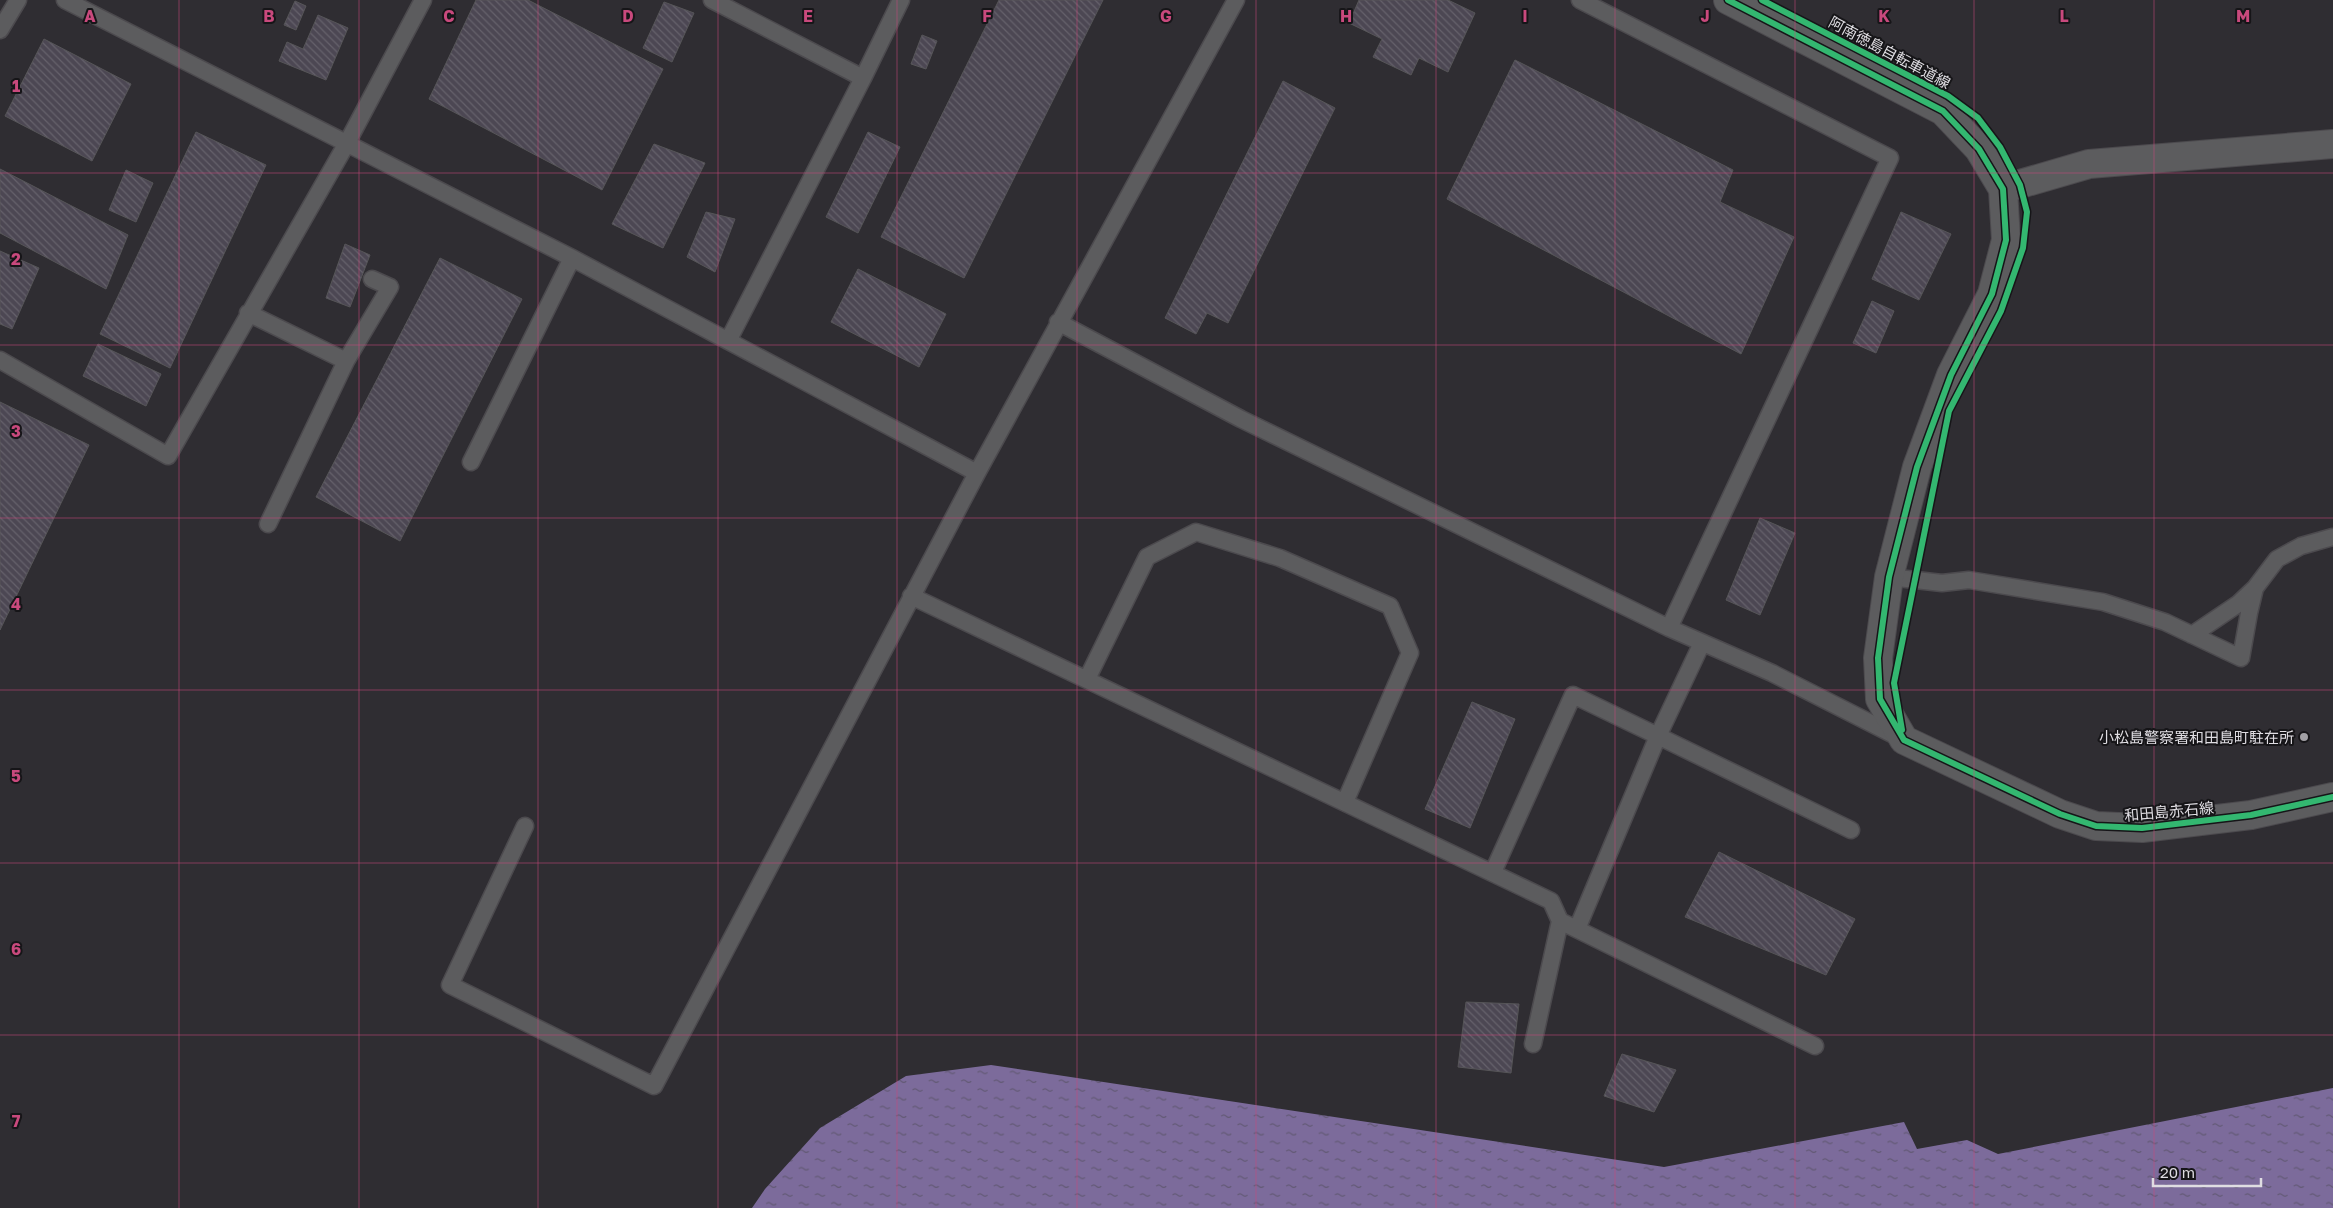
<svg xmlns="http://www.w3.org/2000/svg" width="2333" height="1208" font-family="'Golos Text','Noto Sans JP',sans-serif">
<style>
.water{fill:url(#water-ripples)}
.building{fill:url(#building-back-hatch);stroke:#565558}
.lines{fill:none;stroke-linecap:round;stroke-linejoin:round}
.lane-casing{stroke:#4c4a4e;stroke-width:19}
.street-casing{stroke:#4c4a4e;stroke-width:30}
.secondary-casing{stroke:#4c4a4e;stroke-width:30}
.lane{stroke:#5c5c5e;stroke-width:16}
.street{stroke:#5c5c5e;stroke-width:28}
.secondary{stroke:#5c5c5e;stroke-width:28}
.cycleway-casing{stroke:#161518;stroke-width:9}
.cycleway{stroke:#33b770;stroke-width:6}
.grid{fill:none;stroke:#c9497d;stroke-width:1;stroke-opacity:0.55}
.poi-dot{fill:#a19fa4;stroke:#161518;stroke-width:2}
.labels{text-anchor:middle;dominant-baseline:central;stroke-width:4;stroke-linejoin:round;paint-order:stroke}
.street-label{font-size:15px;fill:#dfdde2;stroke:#161518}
.poi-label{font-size:15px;fill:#dfdde2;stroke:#161518;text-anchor:end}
.grid-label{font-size:16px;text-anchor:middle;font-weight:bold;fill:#c9497d;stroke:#161518;stroke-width:4;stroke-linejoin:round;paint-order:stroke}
</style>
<defs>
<pattern id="water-ripples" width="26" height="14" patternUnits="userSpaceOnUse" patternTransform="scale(1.25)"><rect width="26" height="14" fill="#7c6b9b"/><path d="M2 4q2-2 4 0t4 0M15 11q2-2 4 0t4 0" fill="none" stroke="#625974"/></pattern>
<pattern id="building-back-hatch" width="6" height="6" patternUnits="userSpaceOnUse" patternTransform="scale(1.25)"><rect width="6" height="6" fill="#4c4753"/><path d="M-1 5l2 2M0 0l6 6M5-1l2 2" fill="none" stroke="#65616b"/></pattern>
</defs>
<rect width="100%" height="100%" fill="#2f2d32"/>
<path class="water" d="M991 1065 1664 1167 1904 1122 1917 1149 1967 1140 1998 1154 2333 1088V1208H752L765 1189 820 1128 906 1076Z"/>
<path class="building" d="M476 0H528L663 69 602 190 429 99Z
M999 0H1103L964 278 881 237Z
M1359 0H1448L1475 13 1448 72 1419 58 1411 75 1373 57 1382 39 1349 23Z
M295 1 306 6 296 30 284 25Z
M664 2 694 13 672 62 643 48Z
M318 15 348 28 326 80 279 61 287 42 303 49Z
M922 35 937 41 926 69 911 64Z
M44 39 131 84 92 161 5 116Z
M1515 60 1733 170 1720 202 1794 237 1741 354 1447 199Z
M1283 81 1335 108 1228 323 1207 313 1196 334 1165 318Z
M196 132 266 165 170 368 100 334Z
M868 132 900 147 858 233 826 217Z
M654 144 705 163 663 248 612 224Z
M0 169 128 235 106 289 0 233Z
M126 170 153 183 136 222 109 210Z
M706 212 735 219 715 272 687 257Z
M1901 212 1951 234 1919 300 1872 279Z
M345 244 370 255 350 307 326 298Z
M0 251 39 268 12 329 0 324Z
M440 258 522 299 400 541 316 497Z
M858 269 946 314 919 367 831 322Z
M1872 301 1894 311 1876 353 1853 343Z
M98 344 161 374 146 406 83 376Z
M0 402 89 445 0 630Z
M1760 518 1795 533 1760 615 1726 600Z
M1472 702 1515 719 1470 828 1425 809Z
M1719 852 1855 919 1826 975 1685 917Z
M1466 1002 1519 1004 1511 1073 1458 1067Z
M1622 1054 1676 1070 1654 1112 1604 1096Z"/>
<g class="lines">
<defs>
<path id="lane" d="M65 0 572 258 977 473
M712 0 863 78 901 0
M1580 0 1890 158 1669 628
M0 30 18 0
M248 313 346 361 268 524
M1058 322 1241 419 1669 628 1772 673 1900 738
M728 341 863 78
M0 360 168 456 347 143 423 0
M346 361 390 287 372 279
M471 462 572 258
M1889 577 1942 583 1969 580 2103 602 2165 622 2241 658 2249 613 2255 588
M911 596 1551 901 1560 921 1815 1046
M2192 635 2238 604 2255 588 2277 559 2301 546 2333 537
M1087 679 1147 557 1196 532 1280 558 1390 606 1410 653 1345 802
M525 826 450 985 654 1086 977 473 1236 0
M1493 872 1573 695 1658 736 1702 643
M1577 929 1658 736 1851 830
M1533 1044 1560 921"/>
<path id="street" d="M2003 189 2089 164 2333 144"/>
<path id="secondary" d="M1728 0 1943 111 1979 149 2003 189 2006 240 1992 294 1951 375 1917 467 1889 577 1878 658 1880 699 1904 740 2060 814 2096 826 2142 828 2251 815 2333 797"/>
</defs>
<use href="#lane" class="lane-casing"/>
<use href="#street" class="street-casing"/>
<use href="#secondary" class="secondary-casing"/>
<use href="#lane" class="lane"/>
<use href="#street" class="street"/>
<use href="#secondary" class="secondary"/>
<defs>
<path id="cycleway" d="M1728 0 1943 111 1979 149 2003 189 2006 240 1992 294 1951 375 1917 467 1889 577 1878 658 1880 699 1904 740
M1762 0 1948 96 1978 118 2000 147 2020 185 2027 212 2023 248 2001 311 1949 411 1894 683 1902 730
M1904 740 2060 814 2096 826 2142 828 2251 815 2333 797"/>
</defs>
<use href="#cycleway" class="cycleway-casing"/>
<use href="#cycleway" class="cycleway"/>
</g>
<path class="grid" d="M179 0V1208M359 0V1208M538 0V1208M718 0V1208M897 0V1208M1077 0V1208M1256 0V1208M1436 0V1208M1615 0V1208M1795 0V1208M1974 0V1208M2154 0V1208M0 173H2333M0 345H2333M0 518H2333M0 690H2333M0 863H2333M0 1035H2333"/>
<circle class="poi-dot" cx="2304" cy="737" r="5"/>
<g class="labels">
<g class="street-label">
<text transform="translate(1890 52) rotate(28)">阿南徳島自転車道線</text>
<text transform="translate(2169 811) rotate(-5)">和田島赤石線</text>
</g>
<g class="poi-label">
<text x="2294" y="737">小松島警察署和田島町駐在所</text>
</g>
</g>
<g class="grid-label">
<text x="90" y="22">A</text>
<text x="269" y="22">B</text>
<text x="449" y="22">C</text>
<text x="628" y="22">D</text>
<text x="808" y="22">E</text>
<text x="987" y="22">F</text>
<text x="1166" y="22">G</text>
<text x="1346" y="22">H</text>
<text x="1525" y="22">I</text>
<text x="1705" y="22">J</text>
<text x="1884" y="22">K</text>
<text x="2064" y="22">L</text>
<text x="2243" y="22">M</text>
<text x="16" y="92">1</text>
<text x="16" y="265">2</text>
<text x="16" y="437">3</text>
<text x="16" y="610">4</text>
<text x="16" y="782">5</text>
<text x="16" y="955">6</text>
<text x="16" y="1127">7</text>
</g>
<path d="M2153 1178v8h108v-8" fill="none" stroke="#dfdde2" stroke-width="2.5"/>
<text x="2160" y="1178" font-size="15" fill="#dfdde2" stroke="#161518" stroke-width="4" paint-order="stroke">20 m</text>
</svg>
